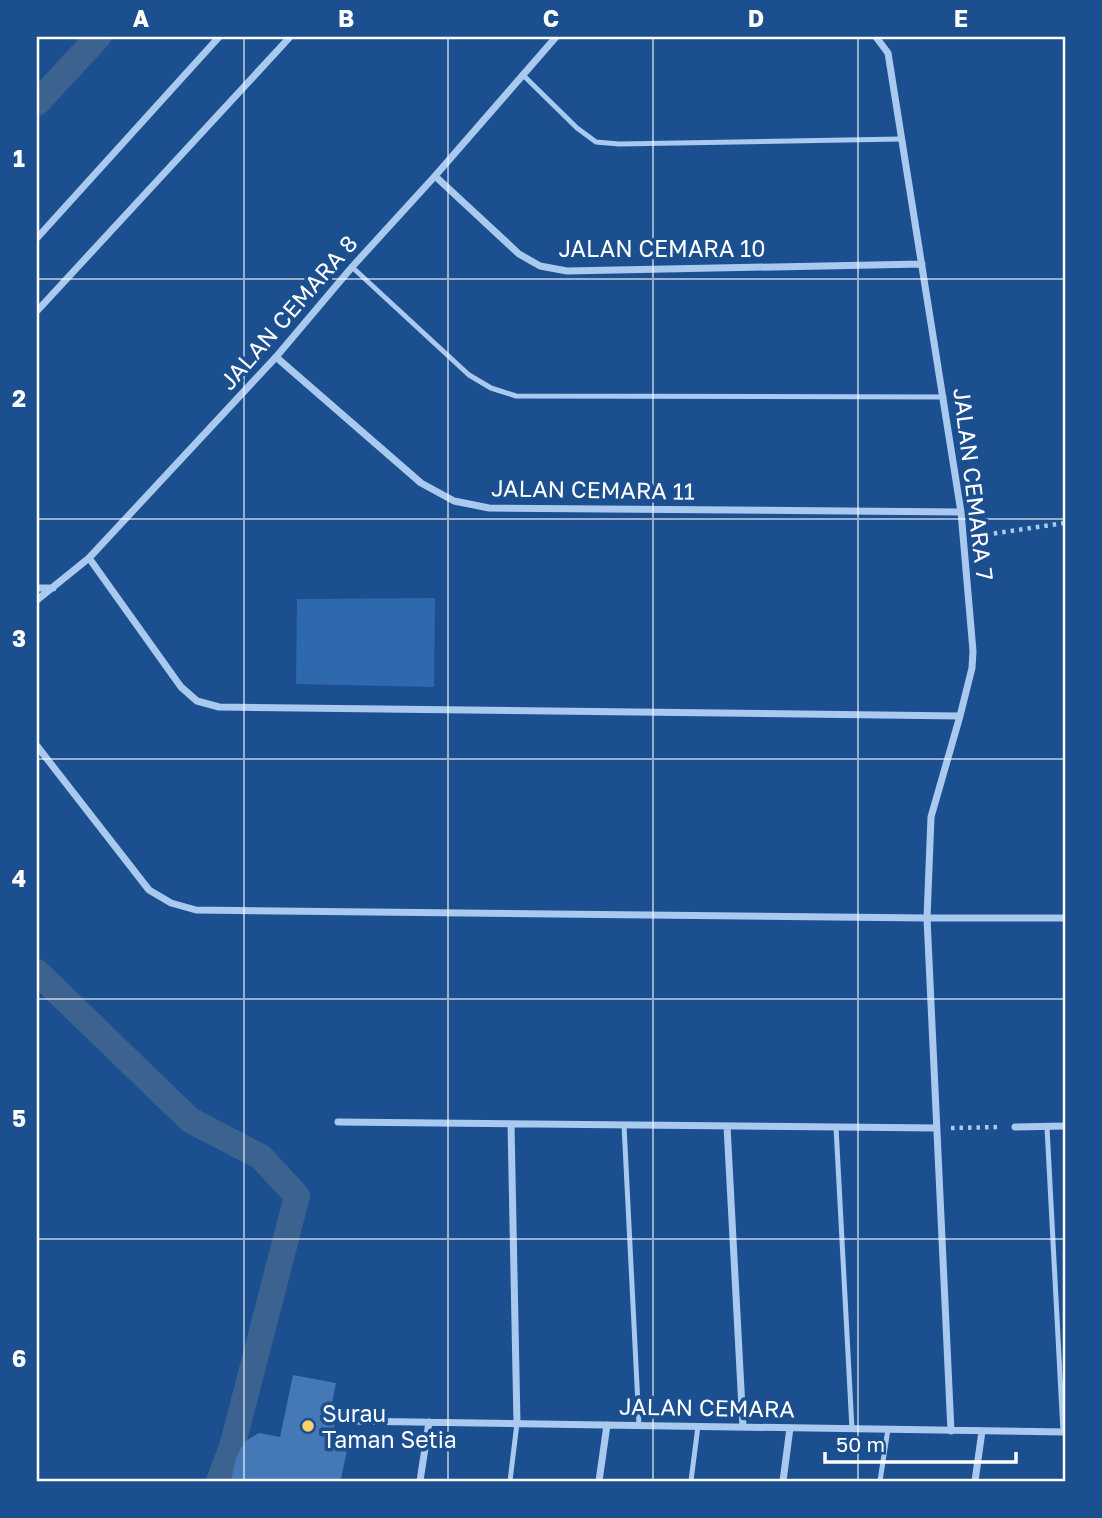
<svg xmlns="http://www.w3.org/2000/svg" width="1102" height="1518" font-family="'Golos Text',sans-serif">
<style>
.green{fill:#2e69ad}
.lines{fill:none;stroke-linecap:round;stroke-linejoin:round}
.canal{stroke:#3c6290;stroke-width:26}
.building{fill:#4478b7}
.path{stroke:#a9c9ee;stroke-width:4.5;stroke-dasharray:3.5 5;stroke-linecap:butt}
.service{stroke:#a9c9ee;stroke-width:5}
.minor{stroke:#a9c9ee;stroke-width:7}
.grid{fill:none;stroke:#fff;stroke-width:2;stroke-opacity:0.55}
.poi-dot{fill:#ffd166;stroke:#1b4f8f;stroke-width:2.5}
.labels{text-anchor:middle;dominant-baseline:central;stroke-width:7;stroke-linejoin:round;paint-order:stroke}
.street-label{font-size:23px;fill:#fff;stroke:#1b4f8f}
.poi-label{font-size:23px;fill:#fff;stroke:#1b4f8f;text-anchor:start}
.neatline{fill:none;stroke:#fff;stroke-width:2.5}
.grid-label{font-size:23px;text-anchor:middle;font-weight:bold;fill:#fff}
</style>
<rect width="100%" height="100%" fill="#1b4f8f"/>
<path class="green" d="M435 598 434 687 296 684 297 599Z"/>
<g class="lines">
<path class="canal" d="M37 103 98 37
M37 972 190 1120 261 1157 297 1196 232 1447 219 1481"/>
</g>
<path class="building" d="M293 1375 336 1383 329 1417 336 1418 330 1447 347 1450 341 1479 346 1481H231L236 1458 244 1442 259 1433 280 1437Z"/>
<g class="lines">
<path class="path" d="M979 530 984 535 1065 523
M951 1128 1002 1127"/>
<path class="service" d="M523 75 577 128 596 142 619 144 901 139
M352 267 469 375 491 388 516 396 944 397
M624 1125 639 1425
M836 1127 852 1429
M1047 1127 1063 1432
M510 1481 517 1423
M691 1481 698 1426
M880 1481 888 1429"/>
<path class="minor" d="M876 37 888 53 961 512 973 651 972 668 960 716 931 817 927 918 951 1431
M435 176 519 254 540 266 567 271 922 264
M37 238 219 37
M37 311 290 37
M276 357 421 483 454 501 489 508 961 512
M89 558 181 687 197 701 219 707 960 716
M37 588H53
M37 600 89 558 276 357 352 267 435 176 556 37
M37 746 149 890 171 903 196 910 927 918H1065
M338 1122 937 1128
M511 1124 517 1423
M727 1126 743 1427
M1015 1127 1065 1126
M349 1421 1065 1432
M420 1481 429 1422
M599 1481 607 1425
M783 1481 790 1428
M975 1481 982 1431"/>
</g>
<path class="grid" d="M244 37V1481M448 37V1481M653 37V1481M858 37V1481M37 279H1065M37 519H1065M37 759H1065M37 999H1065M37 1239H1065"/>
<circle class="poi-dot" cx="308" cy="1426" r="7"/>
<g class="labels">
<g class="street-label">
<text x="662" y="248">JALAN CEMARA 10</text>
<text transform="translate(288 312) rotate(-49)">JALAN CEMARA 8</text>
<text transform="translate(974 484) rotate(83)">JALAN CEMARA 7</text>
<text transform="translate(593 489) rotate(1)">JALAN CEMARA 11</text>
<text transform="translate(707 1407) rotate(1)">JALAN CEMARA</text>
</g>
<g class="poi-label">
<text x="322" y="1413">Surau<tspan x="322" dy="26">Taman Setia</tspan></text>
</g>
</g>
<rect width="1102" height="1518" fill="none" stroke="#1b4f8f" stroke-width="77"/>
<path d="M825 1452v10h191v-10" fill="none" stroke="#ffffff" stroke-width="3.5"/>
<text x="836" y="1452" font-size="21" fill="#ffffff" stroke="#1b4f8f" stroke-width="5" paint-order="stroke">50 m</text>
<rect x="38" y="38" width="1026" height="1442" class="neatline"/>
<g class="grid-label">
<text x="141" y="27">A</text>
<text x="346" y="27">B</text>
<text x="551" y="27">C</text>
<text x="756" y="27">D</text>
<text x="961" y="27">E</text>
<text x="19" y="167">1</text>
<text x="19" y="407">2</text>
<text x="19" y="647">3</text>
<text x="19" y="887">4</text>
<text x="19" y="1127">5</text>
<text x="19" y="1367">6</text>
</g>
</svg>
